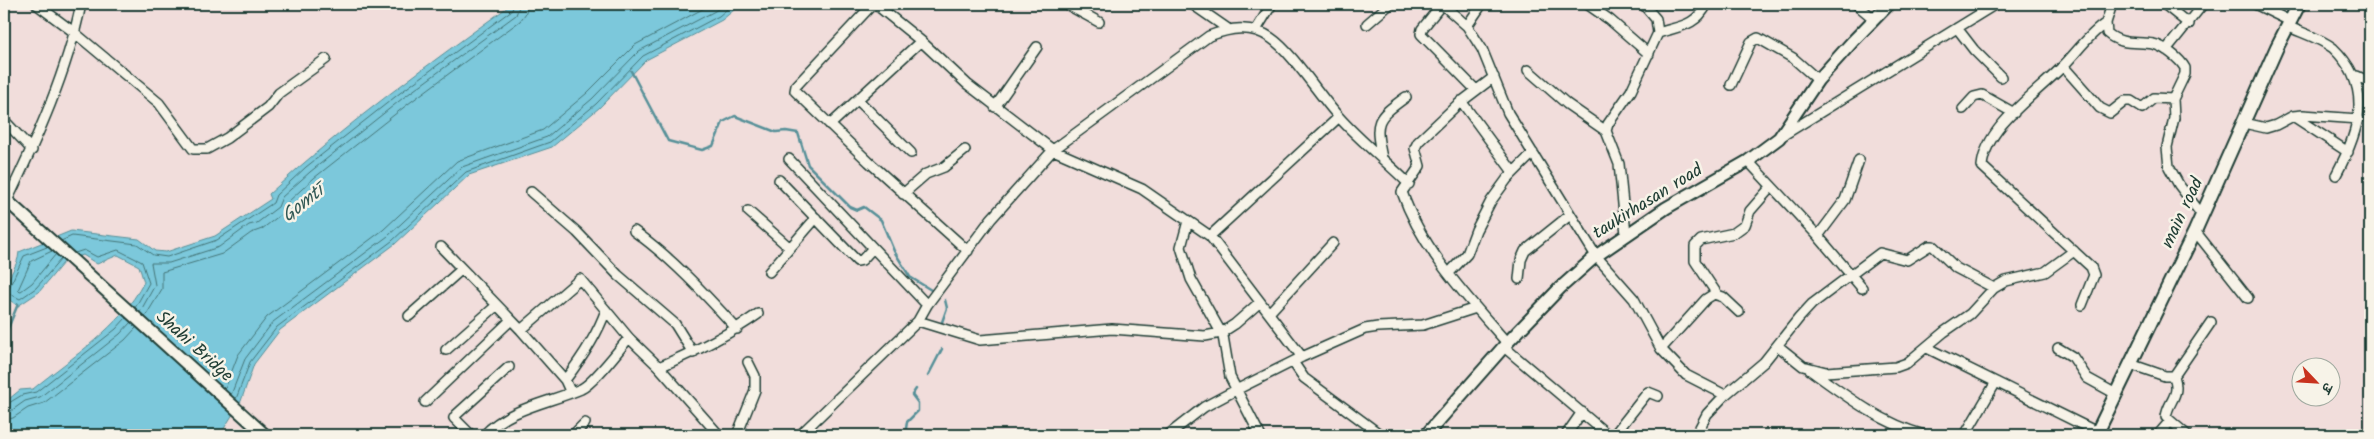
<svg xmlns="http://www.w3.org/2000/svg" width="2374" height="439" font-family="Kalam,'Playpen Sans Deva',sans-serif">
<style>
.water{fill:#7cc8db;stroke:#579098}
.lines{fill:none;stroke-linecap:round;stroke-linejoin:round}
.shore{stroke:#447577;stroke-width:1}
.stream{stroke:#579098;stroke-width:2.5}
.minor-casing{stroke:#1f3d34;stroke-width:12}
.tertiary-casing{stroke:#1f3d34;stroke-width:15}
.secondary-casing{stroke:#1f3d34;stroke-width:16}
.minor{stroke:#f7f3e8;stroke-width:9}
.tertiary{stroke:#f7f3e8;stroke-width:11}
.secondary{stroke:#f7f3e8;stroke-width:12}
.labels{text-anchor:middle;dominant-baseline:central;stroke-width:5;stroke-linejoin:round;paint-order:stroke}
.street-label{font-size:18px;fill:#1f3d34;stroke:#f7f3e8}
.water-label{font-size:19px;font-style:italic;fill:#325955;stroke:#f7f3e8}
</style>
<rect width="100%" height="100%" fill="#f1dddb"/>
<filter id="ink" filterUnits="userSpaceOnUse"><feTurbulence type="fractalNoise" baseFrequency=".02" numOctaves="2"/><feDisplacementMap in="SourceGraphic" scale="10" xChannelSelector="R" yChannelSelector="G"/><feConvolveMatrix kernelMatrix="1 2 1 2 8 2 1 2 1" color-interpolation-filters="sRGB"/></filter>
<g filter="url(#ink)">
<path class="water" d="M512 4H741L722 20 646 60 599 108 552 147 469 175 395 244 280 330 254 364 241 401 220 435H4V403L20 390 33 389C73 356 120 328 144 282L139 266 118 255 97 264 83 255 63 263 39 292 18 306 4 296C4 280 18 268 19 252L71 231 139 239 155 251 166 252 215 236 271 199 269 194C344 125 429 64 512 4Z"/>
<g class="lines">
<path class="shore" d="M61 241 72 236 137 244 153 255 167 257 217 240 273 203 276 195 306 167 400 93 512 10 514 4
M47 247 24 256 8 290V293L20 299 36 288 61 259
M52 251 31 261 18 290 21 291 32 283 56 254
M75 253 84 250 97 257 118 250 142 262 149 283 135 308
M140 312 155 285 151 263H169L219 247 249 225 257 223 278 207 282 197 310 172 403 98 516 15 520 4
M145 317 162 289V272L222 254 251 233 262 229 284 212 289 201 314 178 408 104 520 21 526 13 528 4
M225 389 238 355 267 317 383 230 457 161 543 130 587 93 635 45 712 4
M231 395 245 359 273 322 388 236 462 167 547 137 592 99 639 51 715 11 724 4
M236 399 250 362 277 327 392 241 466 172 550 142 596 104 643 56 719 16 733 4
M4 406 22 395 36 392 116 329 126 318
M4 413 11 411 25 401 40 397 120 334 131 322
M4 420 13 418 28 408 44 403 125 340 136 328"/>
<path class="stream" d="M631 71 668 141 702 150 713 146 723 122 735 116 776 132 786 131 798 133 808 165 850 207 857 210 864 207 881 220 894 251 910 277 931 290
M942 322 947 308 945 300
M4 338 18 304
M928 376 942 349
M905 435 907 422 918 411V403L912 395 916 389"/>
<defs>
<path id="minor" d="M36 4 75 33 159 103 193 149H207L227 138 268 107 279 93 326 59
M1066 4 1099 22
M1192 4 1228 29
M1442 4 1467 26 1482 49 1508 113 1596 256 1634 299 1661 349 1686 375 1725 395
M1442 4 1422 29 1421 34 1475 89
M1587 4 1610 20 1649 54
M1856 4 1874 19
M2112 4 2106 23 2107 33C2122 46 2136 41 2153 44 2164 46 2180 59 2185 68V74L2173 99 2174 118 2167 147 2169 167 2179 185 2202 215
M2164 4 2189 24
M2255 4 2290 21
M1367 24 1390 4
M1467 26 1482 4
M2287 26C2302 33 2320 38 2333 48 2374 87 2360 130 2336 175
M1957 28 1974 50 2001 77
M1256 30 1272 4
M1658 33C1680 26 1696 26 1707 4
M2166 50 2203 4
M2063 66 2100 108 2110 113 2125 101H2131L2142 108 2154 98 2173 99
M1528 70 1567 104 1606 131
M2357 76 2370 82
M1494 77 1457 105 1418 142 1415 148 1420 166 1402 192C1422 250 1468 298 1507 343
M1731 85 1751 42 1758 38 1793 58 1818 80
M858 100 911 153
M1461 101 1513 172
M995 107 1037 47
M1963 109 1974 97 1982 95 2014 113
M2293 116 2348 152
M4 120 32 150
M2244 123 2266 128 2276 125 2293 116 2303 115 2359 119
M830 125 921 41
M1782 136 1996 4
M1382 158C1374 120 1376 119 1406 97
M789 159 927 305
M1748 161 1818 236 1862 288
M779 180 857 261 862 260 873 248
M531 192 577 232 618 275 675 324 693 353
M903 194 926 174 944 167 965 150
M7 201C37 138 67 73 81 4
M748 211 790 248
M1188 221 1181 247 1191 279 1223 336 1230 377 1260 435
M634 231C672 258 705 294 737 329
M2195 231 2248 298
M1626 234 1619 164 1606 131 1608 124 1631 91 1658 33 1656 19 1643 4
M1210 236 1339 117
M1818 236 1845 200 1859 160
M441 247 521 330 565 380 570 391
M968 251 869 162 795 91 796 86 872 5 879 7 921 41 967 84 1053 150 1142 189 1210 236 1302 357
M769 272 816 218
M1449 273 1467 254 1476 230 1491 201 1507 179 1533 153
M1519 279 1521 260 1525 251 1570 215
M1717 294 1695 261V246L1701 240 1734 233 1745 225 1750 211 1771 187
M2082 305 2094 275 2091 267 1982 166C1986 126 2036 94 2063 66 2077 52 2089 34 2106 23
M1269 313 1333 243
M409 316 462 269
M918 321 980 340 1112 329 1205 336 1221 333 1235 324 1260 302
M521 330 580 279 629 338 659 367 719 435
M1778 346 1803 366 1826 372 1896 367 1907 363 1944 332 1970 314 1994 288 2006 281 2045 272 2074 251
M1504 347 1608 435
M1927 348 2097 432
M2058 348 2073 357 2087 378 2116 394
M1661 349 1706 299 1714 294 1723 297 1739 312
M446 350 496 306
M1293 362 1304 378 1381 435
M2130 364 2165 376H2174L2211 322
M659 367C694 352 727 336 758 314
M1810 370C1846 396 1881 423 1924 435
M2174 376C2181 397 2168 400 2166 417L2187 435
M565 380C582 358 597 336 606 310
M425 402 511 320
M471 435 454 418 456 415 509 367
M484 435C509 408 548 403 581 389 594 383 619 349 629 338
M573 435 585 423
M737 435 755 390V376L748 362
M800 435 918 321 927 305 991 219 1053 150 1209 36C1230 28 1251 24 1271 38 1292 52 1319 95 1338 116 1359 140 1386 161 1409 184
M1168 435 1204 407 1236 390 1302 357 1365 329 1378 327 1423 325 1476 308
M1566 435 1582 412
M1614 435 1648 392 1658 396
M1696 435 1707 414 1725 395 1764 362 1799 318 1812 304 1880 253 1907 260 1929 246H1933L1956 268 1994 288
M1965 435 1996 382
M2158 435 2170 421"/>
<path id="tertiary" d="M4 198 265 435
M1426 435 1507 343 1560 288 1596 256 1666 208 1748 161 1779 138 1818 80 1853 41 1889 4"/>
<path id="secondary" d="M2096 435 2195 231 2277 47 2299 4"/>
</defs>
<use href="#minor" class="minor-casing"/>
<use href="#tertiary" class="tertiary-casing"/>
<use href="#secondary" class="secondary-casing"/>
<use href="#minor" class="minor"/>
<use href="#tertiary" class="tertiary"/>
<use href="#secondary" class="secondary"/>
</g>
</g>
<g class="labels">
<g class="street-label">
<text transform="translate(1648 202) rotate(-32)">taukirhasan road</text>
<text transform="translate(2183 213) rotate(-65)">main road</text>
<text transform="translate(194 347) rotate(42)">Shahi Bridge</text>
</g>
<g class="water-label">
<text transform="translate(303 204) rotate(-39)">Gomtī</text>
</g>
</g>
<rect width="2374" height="439" fill="none" stroke="#f7f3e8" stroke-width="20"/>
<rect x="10" y="10" width="2354" height="419" fill="none" stroke="#1f3d34" stroke-width="2" filter="url(#ink)"/>
<g transform="translate(2316 382) rotate(115)"><circle r="24" fill="#f7f3e8" stroke="#a1aaa0"/>
<path d="M0-4L9 19L0 12L-9 19Z" fill="#c8321e"/>
<text y="-8" font-size="14" font-weight="bold" text-anchor="middle" fill="#1f3d34">उ</text>
</g>
</svg>
